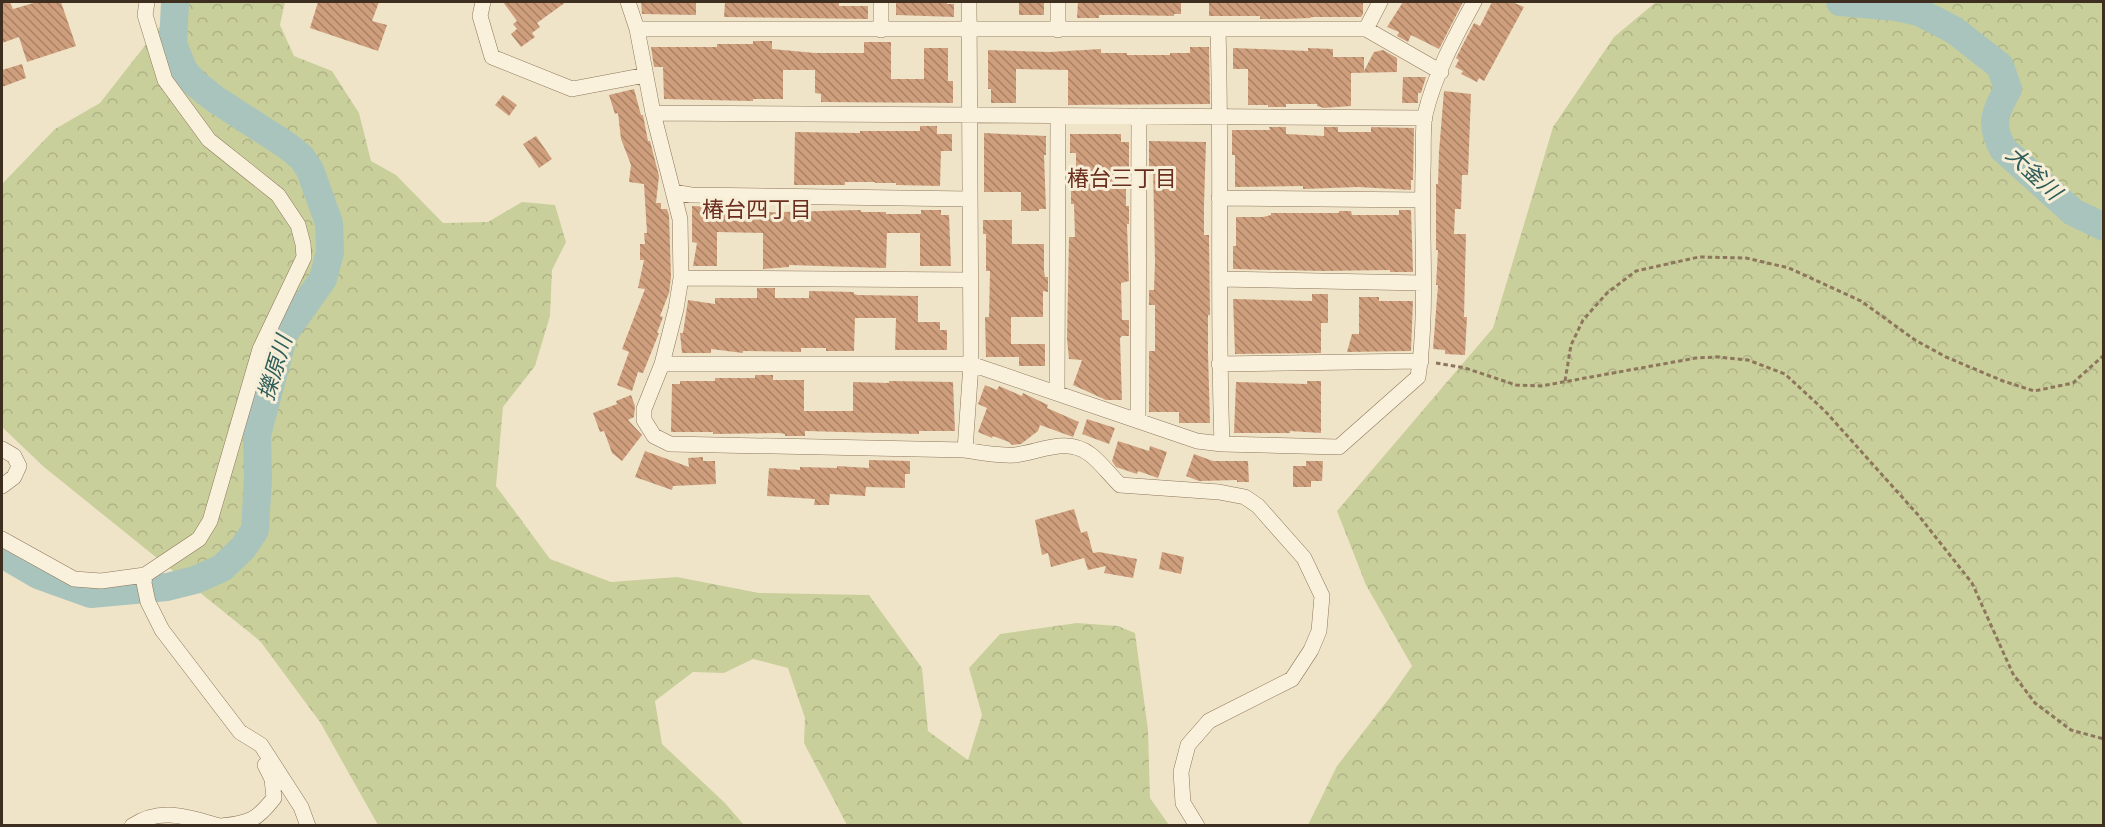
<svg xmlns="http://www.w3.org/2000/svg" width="2105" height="827" font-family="Spectral,'Noto Sans JP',serif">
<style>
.forest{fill:url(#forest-crowns)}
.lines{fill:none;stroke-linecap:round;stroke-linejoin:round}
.river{stroke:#a9c4bc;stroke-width:28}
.building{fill:url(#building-back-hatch)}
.minor-casing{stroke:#8d765c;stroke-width:16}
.path{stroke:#8d765c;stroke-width:3;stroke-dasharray:4.5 3;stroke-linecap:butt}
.minor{stroke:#faf1dc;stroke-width:15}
.labels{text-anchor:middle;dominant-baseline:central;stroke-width:6;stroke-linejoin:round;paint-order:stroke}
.water-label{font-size:22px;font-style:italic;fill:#2f5d5a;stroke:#f7eed8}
.neighbourhood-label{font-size:22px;fill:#6b2e1e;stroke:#f7eed8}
</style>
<defs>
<pattern id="forest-crowns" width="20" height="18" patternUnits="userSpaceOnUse" patternTransform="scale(1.5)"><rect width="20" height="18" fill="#c9cf9b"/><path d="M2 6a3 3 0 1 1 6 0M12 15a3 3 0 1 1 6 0" fill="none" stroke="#aeb285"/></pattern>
<pattern id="building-back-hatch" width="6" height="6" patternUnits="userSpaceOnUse" patternTransform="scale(1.5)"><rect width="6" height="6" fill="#cf9f7d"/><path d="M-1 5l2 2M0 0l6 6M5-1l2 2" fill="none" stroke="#a98266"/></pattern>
</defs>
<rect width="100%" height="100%" fill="#f0e4c8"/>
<path class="forest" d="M179 2H285L280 25 294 56 332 71 359 113 371 161 396 175 443 223 488 222 522 202 555 205 566 242 552 270 550 316 535 366 503 407 496 486 550 559 611 582 677 577 759 593 869 595 922 668 928 731 968 760 982 715 969 668 1000 634 1077 623 1118 626 1135 633 1148 730 1150 798 1169 825H847L804 743 805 718 788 668 753 659 724 673 693 672 655 701 662 744 725 803 744 825H378L320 722 260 641 44 467 2 427V184L55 129 100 103Z
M1656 2H2103V825H1308L1337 766 1391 696 1412 666 1366 585 1337 511 1493 328 1553 127 1614 37Z"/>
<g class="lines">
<path class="river" d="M1840 2 1896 7 1919 12 1954 30 2000 66 2008 89C1995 113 1989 123 2003 149L2073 212 2104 227
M2 554 38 575 91 594 167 587 195 580 222 568 243 548 255 530 258 478 257 435 284 334 323 279 330 252 329 223 310 170 302 158 289 147 215 99 196 84 184 71 173 44 175 2"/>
</g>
<path class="building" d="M2 2H10L13 9 37 2H61L76 46 27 62 19 37 2 43Z
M318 2H379L372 21 387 25 378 51 310 28Z
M503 2H566L537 23 540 27 532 33 535 37 521 47 511 34 517 29 513 24 517 21Z
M641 2H696V15L642 14Z
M725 2H839V6H868V19L724 17Z
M896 2H947V4H954V17L896 15Z
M1019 2H1044V15H1019Z
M1078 2H1181V14H1174V16L1129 15H1099V18H1077Z
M1209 2H1363V14L1361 17H1311V18L1285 19H1260V16H1209Z
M1403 2H1463L1439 49 1411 35 1408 42 1397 36 1399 32 1387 27Z
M1492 2H1512L1524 7 1484 81 1479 78 1477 82 1461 74 1463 71 1455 67 1459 60 1456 58 1474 23 1480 26Z
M753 41H772V49L815 53H864V42H891V79H924V48H948V81H953V103L821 102V94L815 93V70H783V99H753V101L664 99 663 67H654L651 47H717V44H753Z
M1190 47H1209L1210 104 1068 105V70L1016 69V103H991V89H988V50L1050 52 1101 49V53H1127V55H1170V53H1190Z
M1233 48 1308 51V48L1333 49V57H1364V71L1374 52 1383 50 1397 58V72L1351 73V106L1324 108 1317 106V104H1286V107H1268V105H1248V69H1233Z
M22 64 26 78 2 87V70Z
M1403 77H1426L1421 93H1418V103H1402Z
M634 89 641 115H643L648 141H650L659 176 656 203H661V209H667L669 215 671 277 669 293 660 316 663 317 657 333H659L643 373 638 372 632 391 617 385 629 352 622 349 645 289 638 288 644 260H640V244H645L644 233H647L644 184 629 182 631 165 621 139 618 113 615 114 609 95Z
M1444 91 1471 94 1468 175H1462L1461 209H1455L1454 234H1466L1464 317H1467L1465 355 1445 354V350L1433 349 1438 285H1436L1438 250H1436V184H1438L1439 152Z
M503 95 517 105 509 116 495 105Z
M920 126H937V134H952V151H941L940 186 896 185V183H875V182H845V185H794L795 132 860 133V131H920Z
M1269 127H1286V134L1324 136V127H1338V132H1371V127L1414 128 1413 180H1411V190L1358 187 1303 189V186L1235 187V155H1232V130H1270Z
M984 133 1046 136V155H1044L1046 209H1039V211H1021V192H984Z
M1070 134H1121V142H1129V167H1126V206H1129V224H1127L1129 281 1121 283 1122 320H1129V336H1122L1120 338 1122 400H1106L1073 385 1082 360 1069 359 1067 339 1069 237H1075L1074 204H1071V186H1076V153H1070Z
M536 136 552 159 539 168 523 144Z
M1149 141 1206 142 1204 206V235H1209L1210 315H1208V353L1210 423H1179V412H1149V351H1155V305H1149V290H1154L1155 262 1153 167H1149Z
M692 206 717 207V212L744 213 861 210V212H886V214H921V210H941V215H949L951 266H920V233H887L886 268 789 265V267L763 269V233L717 232V266H693L697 243 692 242Z
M1399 210H1411L1413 272H1390V270L1322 271 1233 269V246H1236V217H1263L1271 215V213H1339V211H1351L1352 215H1399Z
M983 220H1012V244H1044V271L1045 277H1048V292L1043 291V317H1011V344H1045V366H1019V357H986L985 317H989L990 271H986V234H983Z
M757 288H775V298H809V291L854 292V294L857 295 918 296V322H940V330H947V350H895L896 318H855L854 351H826V348H801V352L743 351V353L711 349V353H682L680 333H683L688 300 715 304V298H757Z
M1312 294H1328V323H1321V353L1235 354 1233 299 1312 301Z
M1359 297H1379V301H1413L1411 351 1347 352 1352 334H1359Z
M755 375H773V380H804V411H853V382L889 383V381L953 382 955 431H919V434L805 431V436H785V434L779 433 713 434V432H671L672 384H680V381H715V378H755Z
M1307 381H1321V433L1290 431V433H1234L1236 382 1307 384Z
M985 385 997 390 999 386 1022 396 1023 393 1048 405 1047 408 1079 422 1073 437 1040 425 1038 431 1021 444 1012 445 1009 442 993 436 992 438 978 432 987 408 978 404Z
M631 395 635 406 634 417 628 420 642 435 622 461 612 453 604 431 600 432 593 413 617 404 616 401Z
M1087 419 1115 428 1109 444 1082 434Z
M1118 441 1149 451 1150 446 1167 452 1158 478 1138 471 1137 474 1116 467 1112 461Z
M645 451 689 467 688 458 703 457V461H715L716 484 673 486 672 490 635 477Z
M1194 454 1213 461H1248L1249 482H1237V480L1199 481 1186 476Z
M869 460 910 461V474H905V488L866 487 865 496 830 494 829 505H814L815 499 767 496 769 468 800 470V467L837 468V466L869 468Z
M1306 461H1323L1322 481H1311V487H1293V466H1306Z
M1074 509 1081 533 1087 531 1093 553 1099 552 1137 559 1133 578 1104 573 1106 566 1088 570 1084 558 1051 567 1048 553 1042 555 1035 520Z
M1162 552 1184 557 1181 574 1159 569Z"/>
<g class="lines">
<defs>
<path id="minor" d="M483 2 480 16 492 57 572 89 646 75
M628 2 637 29 653 113 680 219 681 278 676 309 662 364 644 409V420L654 436 670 444 965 450C982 453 998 456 1015 455 1041 452 1067 436 1091 455 1101 463 1110 475 1120 485L1219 492 1245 497 1258 506 1304 558 1322 596 1319 631 1311 650 1292 679 1209 721 1188 745 1181 772 1183 803 1197 826
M881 2V30
M637 29H1366L1441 72
M1218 29C1222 168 1217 306 1222 444
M1366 29 1380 2
M1058 30V2
M653 113 1425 118
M673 192 691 195 970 199
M1219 198 1422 200
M681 278 970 280
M1220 279 1423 283
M662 364H971L1197 441 1222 444 1339 447 1418 377C1428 312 1421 237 1423 170 1424 153 1422 132 1425 115 1434 76 1455 37 1474 2
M1219 364 1421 361
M1057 392 1058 116
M1138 420 1139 116
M2 449 14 456 19 466 14 477 2 486
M965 450 971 364 969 2
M2 539 74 579 101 581 145 575 199 539 210 521 260 349 304 257 303 244 298 225 278 195 209 140 165 80 145 15 147 2
M145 575 144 583 148 602 162 630 240 732 261 745 301 807 308 826
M132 826C162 806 189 818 220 826
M221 826C250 823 257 820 274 798L272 779 265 765"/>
</defs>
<use href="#minor" class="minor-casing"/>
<path class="path" d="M1436 363 1465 368 1516 385 1541 386 1696 358 1718 357 1748 360 1785 374 1825 411 1919 516 1972 583 2013 674 2035 703 2071 730 2104 739
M1565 381 1571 345 1583 320 1607 293 1636 271 1699 257 1746 258 1789 268 1861 301 1915 340 1946 357 2003 381 2034 391 2073 383 2104 355"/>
<use href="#minor" class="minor"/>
</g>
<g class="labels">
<g class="water-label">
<text transform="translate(2033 174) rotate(43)">大釜川</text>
<text transform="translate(276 368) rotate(-73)">擽原川</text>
</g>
<g class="neighbourhood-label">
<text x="1122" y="179">椿台三丁目</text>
<text x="757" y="210">椿台四丁目</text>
</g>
</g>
<rect width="2105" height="827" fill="none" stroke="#3d2e20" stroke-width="6"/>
</svg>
